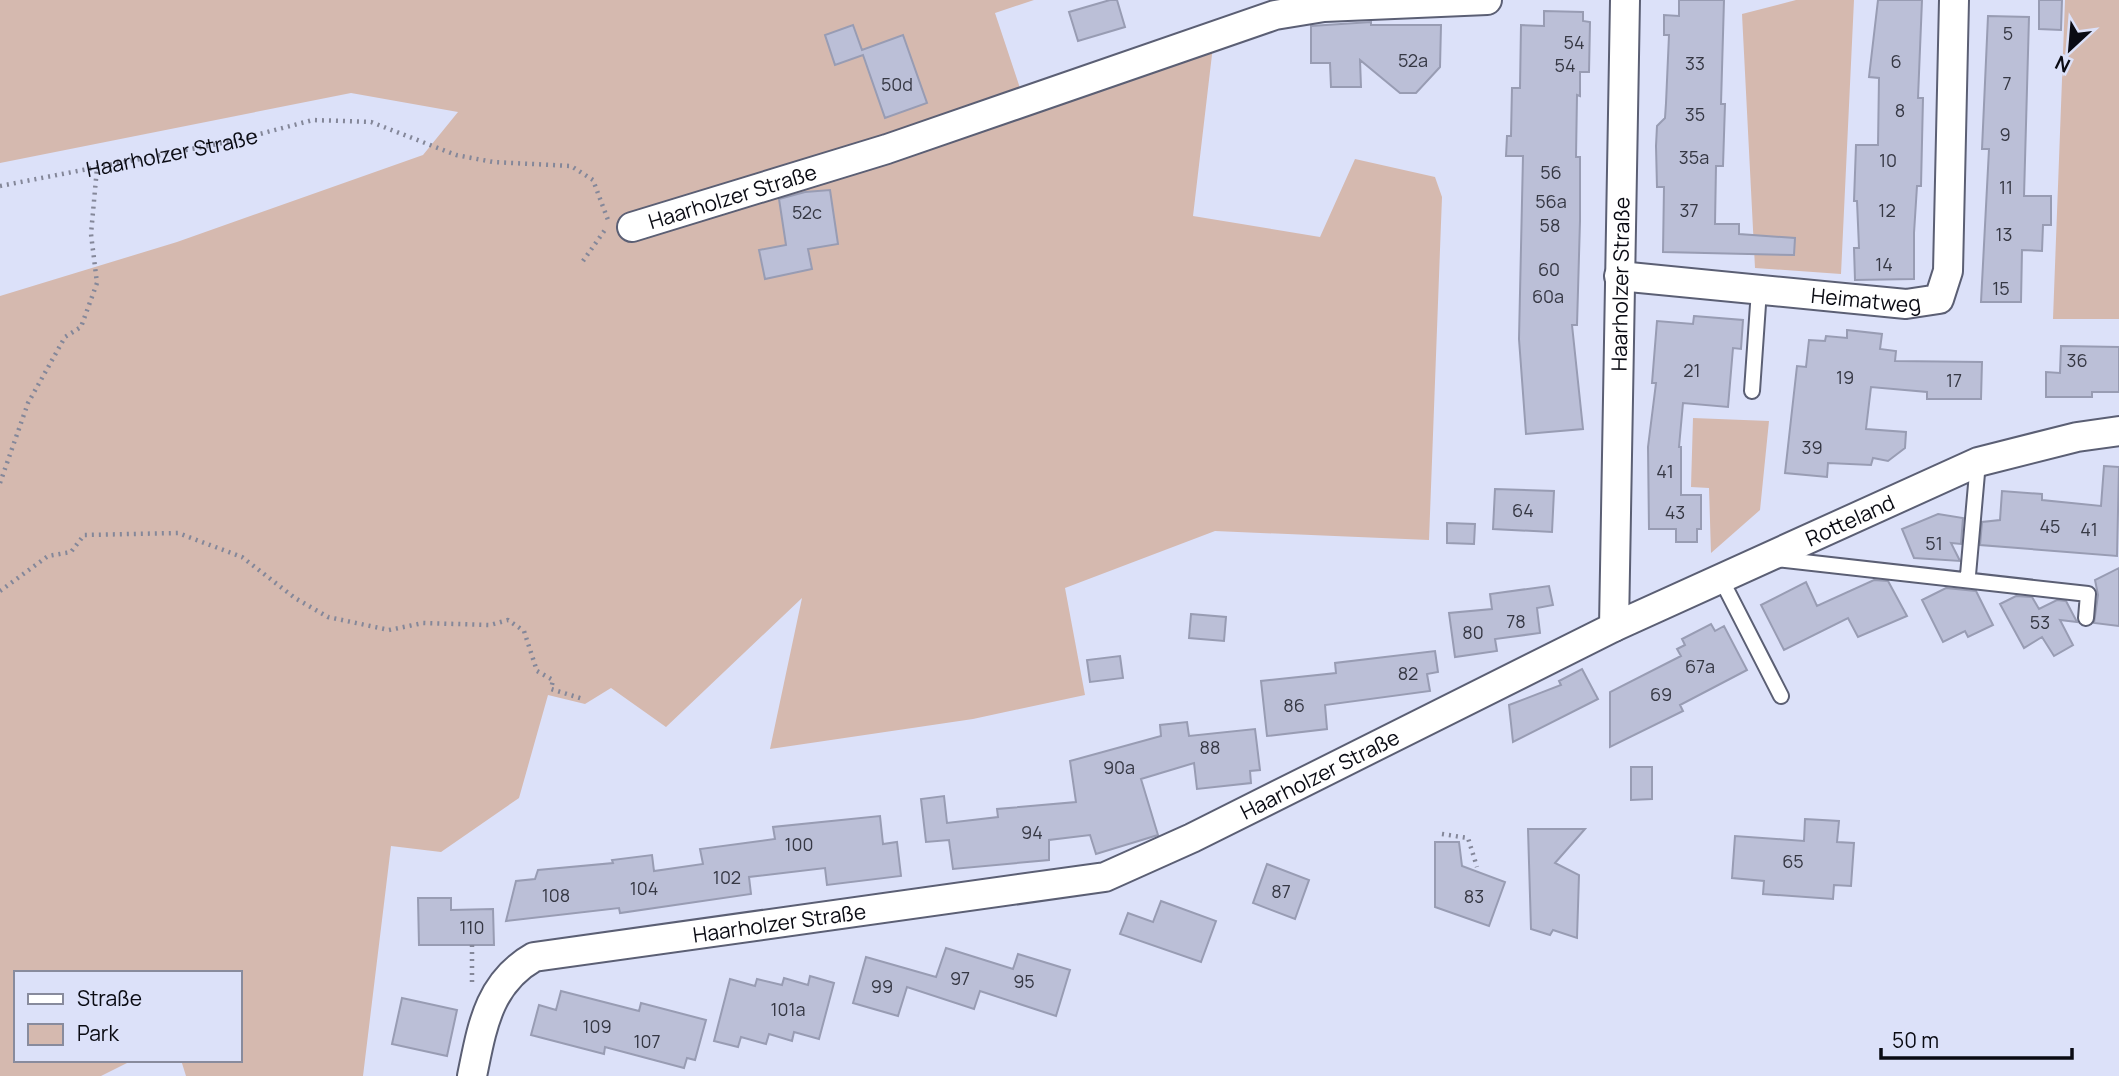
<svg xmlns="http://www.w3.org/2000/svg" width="2119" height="1076" font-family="Manrope,sans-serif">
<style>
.green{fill:#d5b9af}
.building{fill:#bbbfd7;stroke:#989cb3;stroke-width:2}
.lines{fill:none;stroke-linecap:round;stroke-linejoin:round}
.lane-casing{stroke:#5b5f74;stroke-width:18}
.street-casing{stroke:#5b5f74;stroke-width:32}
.path{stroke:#848799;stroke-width:4.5;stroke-dasharray:2 5;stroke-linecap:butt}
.lane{stroke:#fff;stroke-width:14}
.street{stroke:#fff;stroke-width:28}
.labels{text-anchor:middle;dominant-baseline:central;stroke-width:7;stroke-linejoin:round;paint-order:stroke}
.number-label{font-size:18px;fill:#363844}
.street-label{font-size:21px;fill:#0a0b13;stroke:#dce1f9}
</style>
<rect width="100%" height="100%" fill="#dce1f9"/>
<path class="green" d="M0 0H1034L995 13 1023 97 1213 46 1193 216 1320 237 1355 159 1435 177 1442 197 1429 540 1215 531 1065 588 1085 695 973 719 770 749 802 598 666 727 611 688 585 704 548 695 519 798 441 852 391 846 363 1076H186L181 1060H240V973H16V1060H133L101 1076H0V296L177 242 423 155 458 112 351 93 0 163Z
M1796 0H1854L1841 274 1755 268 1742 14Z
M2065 0H2119V319H2053Z
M1693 418 1769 421 1760 510 1711 553 1709 488 1691 487Z"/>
<path class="building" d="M1110 0H1117L1125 27 1078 41 1069 12Z
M1679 0H1724L1721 104H1725L1723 166H1716L1715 224H1739V234L1795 238 1794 255 1663 252 1664 187H1657L1656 146 1657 126 1665 118 1666 103 1669 35H1664V15L1679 16Z
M1878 0H1922L1918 98H1923L1921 186H1917L1914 233V279L1855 280 1854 248H1859L1857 201H1854L1856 145H1878L1879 78 1869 77Z
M2039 0H2062L2061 30 2039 29Z
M1544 11 1583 12V21L1590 22 1589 72H1580V96L1577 95 1576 157H1580V221L1577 325H1572L1583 429 1526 434 1519 339 1523 156H1506L1507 136H1511L1512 88H1520L1521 25 1544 26Z
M1988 16 2029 17 2024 196H2051V225H2043L2042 251 2022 250 2021 302H1981L1989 149H1982Z
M1371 22V25H1441L1440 67 1416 93H1400L1360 60 1361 87H1331L1330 63H1311V26Z
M853 25 862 50 903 35 927 103 885 118 863 55 835 65 825 35Z
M830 190 838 244 808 249 812 269 765 279 759 250 786 245 779 199 805 192Z
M1694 316 1743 320 1741 349 1733 348 1728 407 1683 403 1679 447H1681V495H1701V529H1697V542H1676V529H1649L1648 447 1656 383H1652L1657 321 1693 324Z
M1847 330 1882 334 1880 349 1896 351 1895 361 1982 362 1981 399H1927V392L1871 387 1866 429 1906 432 1905 448 1888 461 1873 458 1871 465 1828 463 1827 477 1785 473 1797 366 1806 367 1809 340 1825 341 1826 336 1847 338Z
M2061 346 2119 347V392H2092V397H2046V372L2060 373Z
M2104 466 2119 467 2117 556 1980 545 1982 522 2000 520 2002 491 2042 494V500L2101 506Z
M1495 489 1554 491 1552 532 1493 529Z
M1938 514 1963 518 1961 544 1951 543 1960 561 1914 558 1902 529Z
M1447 523 1475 524 1474 544 1447 543Z
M2119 568V626L2094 623 2098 595 2095 580Z
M1874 580 1888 581 1907 616 1858 637 1848 618 1784 650 1761 605 1806 582 1817 606Z
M1549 586 1553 605 1537 608 1540 633 1495 639 1497 651 1455 657 1449 613 1492 609 1490 594Z
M1946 588 1976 591 1993 625 1968 637 1965 631 1943 642 1922 600Z
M2016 596 2032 597 2039 609 2057 600 2066 601 2077 622 2060 620 2073 645 2054 656 2042 637 2024 648 2000 604Z
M1191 614 1226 617 1224 641 1189 638Z
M1711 624 1715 631 1724 626 1747 670 1680 705 1683 711 1610 747V692L1681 656 1677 649 1685 645 1682 639Z
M1435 651 1438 672 1427 674 1430 691 1325 705 1327 729 1267 736 1261 681 1336 673 1335 663Z
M1120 656 1123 678 1090 682 1087 660Z
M1582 669 1598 699 1513 742 1509 705 1561 685 1559 681Z
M1187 722 1189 736 1255 729 1260 770 1250 771 1251 783 1197 789 1194 763 1141 779 1158 835 1096 854 1090 835 1049 840V860L953 869 949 840 926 842 921 799 944 796 947 823 998 817 997 809 1076 802 1070 761 1161 736 1160 725Z
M1631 767H1652V799L1631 800Z
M880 816 883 844 897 842 901 876 827 885 825 868 749 877 751 894 620 913 619 908 506 921 516 881 535 879 538 870 613 863 612 860 652 855 654 871 703 864 700 849 775 839 773 827Z
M1805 819 1839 821 1837 842 1854 843 1851 886 1834 885 1833 899 1763 894 1764 881 1732 878 1735 836 1804 841Z
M1528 829H1585L1555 863 1579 875 1577 938 1553 930 1550 935 1531 929Z
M1435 842H1459L1462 866 1505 882 1489 926 1435 907Z
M1267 864 1309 880 1295 919 1253 903Z
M418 898H451V910L493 909 494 945H419Z
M1161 901 1216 921 1201 962 1120 934 1128 913 1153 922Z
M946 948 1013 969 1018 954 1070 970 1056 1016 980 991 974 1009 907 987 898 1016 853 1003 866 957 936 977Z
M810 976 834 983 819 1039 794 1032 792 1041 769 1034 766 1044 741 1037 738 1047 714 1041 730 979 755 986 757 979 782 985 784 978 808 985Z
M561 991 639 1011 641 1003 706 1020 695 1060 687 1058 684 1068 605 1047 604 1054 531 1035 539 1005 556 1010Z
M402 998 457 1010 447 1056 392 1044Z"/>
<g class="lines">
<defs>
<path id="lane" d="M1752 391 1759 290
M1777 559 2088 594 2086 618
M1968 575 1978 462
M1720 577 1781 696"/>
<g id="street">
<path id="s2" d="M632 227 887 149 1275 15 1324 7 1487 0"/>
<path id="s3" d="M1619 276 1906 304 1939 299 1948 271 1954 0"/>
<path id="s4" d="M1614 627 1978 462 2077 437 2119 431"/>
<path id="s5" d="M472 1076C482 1028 488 983 534 957L1105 877 1192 838 1614 627 1625 0"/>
</g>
</defs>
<use href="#lane" class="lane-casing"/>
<use href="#street" class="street-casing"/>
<g class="path">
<path id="s1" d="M0 186 233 141 313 120 371 122 456 155 493 162 571 166 593 180 608 220"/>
<path d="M583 261 607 227"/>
<path d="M0 483 28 403 65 337 81 327 97 283 91 234 97 168"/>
<path d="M0 591 48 556 71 552 84 535 178 533 242 557 295 598 328 617 389 630 423 623 490 625 508 620 524 631 537 671 553 680 551 689 583 699"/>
<path d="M1442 834 1468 838 1477 867"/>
<path d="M472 945V983"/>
</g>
<use href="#lane" class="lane"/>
<use href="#street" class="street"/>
</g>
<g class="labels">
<g class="number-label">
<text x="2008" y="33">5</text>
<text x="1574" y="42">54</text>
<text x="1413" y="60">52a</text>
<text x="1896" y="61">6</text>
<text x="1695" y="63">33</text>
<text x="1565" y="65">54</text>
<text x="2007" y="83">7</text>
<text x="897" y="84">50d</text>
<text x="1900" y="110">8</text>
<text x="1695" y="114">35</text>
<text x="2005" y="134">9</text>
<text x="1694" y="157">35a</text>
<text x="1888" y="160">10</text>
<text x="1551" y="172">56</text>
<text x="2006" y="187">11</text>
<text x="1551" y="201">56a</text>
<text x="1689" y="210">37</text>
<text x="1887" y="210">12</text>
<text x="807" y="212">52c</text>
<text x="1550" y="225">58</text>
<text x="2004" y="234">13</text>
<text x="1884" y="264">14</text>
<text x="1549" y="269">60</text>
<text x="2001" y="288">15</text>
<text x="1548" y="296">60a</text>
<text x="2077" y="360">36</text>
<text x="1692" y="370">21</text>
<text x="1845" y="377">19</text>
<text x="1954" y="380">17</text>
<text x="1812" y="447">39</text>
<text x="1665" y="471">41</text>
<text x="1523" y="510">64</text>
<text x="1675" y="512">43</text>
<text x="2050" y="526">45</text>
<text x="2089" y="529">41</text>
<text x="1934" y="543">51</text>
<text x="1516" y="621">78</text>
<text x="2040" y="622">53</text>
<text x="1473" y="632">80</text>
<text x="1700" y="666">67a</text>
<text x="1408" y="673">82</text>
<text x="1661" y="694">69</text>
<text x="1294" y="705">86</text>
<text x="1210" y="747">88</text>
<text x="1119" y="767">90a</text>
<text x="1032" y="832">94</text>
<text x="799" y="844">100</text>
<text x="1793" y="861">65</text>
<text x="727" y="877">102</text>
<text x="644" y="888">104</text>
<text x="1281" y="891">87</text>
<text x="556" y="895">108</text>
<text x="1474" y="896">83</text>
<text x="472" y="927">110</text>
<text x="960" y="978">97</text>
<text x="1024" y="981">95</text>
<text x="882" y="986">99</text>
<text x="788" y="1009">101a</text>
<text x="597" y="1026">109</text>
<text x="647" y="1041">107</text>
</g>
<g class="street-label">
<text stroke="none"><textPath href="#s1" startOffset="175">Haarholzer Straße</textPath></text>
<text stroke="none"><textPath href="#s2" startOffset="105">Haarholzer Straße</textPath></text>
<text stroke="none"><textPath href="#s5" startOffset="1626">Haarholzer Straße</textPath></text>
<text stroke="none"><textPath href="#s3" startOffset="248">Heimatweg</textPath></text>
<text stroke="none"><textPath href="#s4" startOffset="259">Rotteland</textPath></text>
<text stroke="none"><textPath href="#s5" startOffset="954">Haarholzer Straße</textPath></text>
<text stroke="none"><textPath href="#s5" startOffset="387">Haarholzer Straße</textPath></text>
</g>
</g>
<rect x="14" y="971" width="228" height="91" fill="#dce1f9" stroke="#888b9d" stroke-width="2"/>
<rect x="28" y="994" width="35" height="10" fill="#ffffff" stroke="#888b9d" stroke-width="2"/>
<text x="77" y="1006" font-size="21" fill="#0a0b13">Straße</text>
<rect x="28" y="1024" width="35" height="21" fill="#d5b9af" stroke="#888b9d" stroke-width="2"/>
<text x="77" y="1041" font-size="21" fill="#0a0b13">Park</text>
<g transform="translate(2070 49) rotate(206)" stroke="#dce1f9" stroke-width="5" paint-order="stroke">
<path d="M0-5L12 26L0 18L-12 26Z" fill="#0a0b13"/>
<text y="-10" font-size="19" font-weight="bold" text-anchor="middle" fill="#0a0b13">N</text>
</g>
<path d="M1881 1048v10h191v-10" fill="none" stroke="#0a0b13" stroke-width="3.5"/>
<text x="1892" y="1048" font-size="21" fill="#0a0b13" stroke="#dce1f9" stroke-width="5" paint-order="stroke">50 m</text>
</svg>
